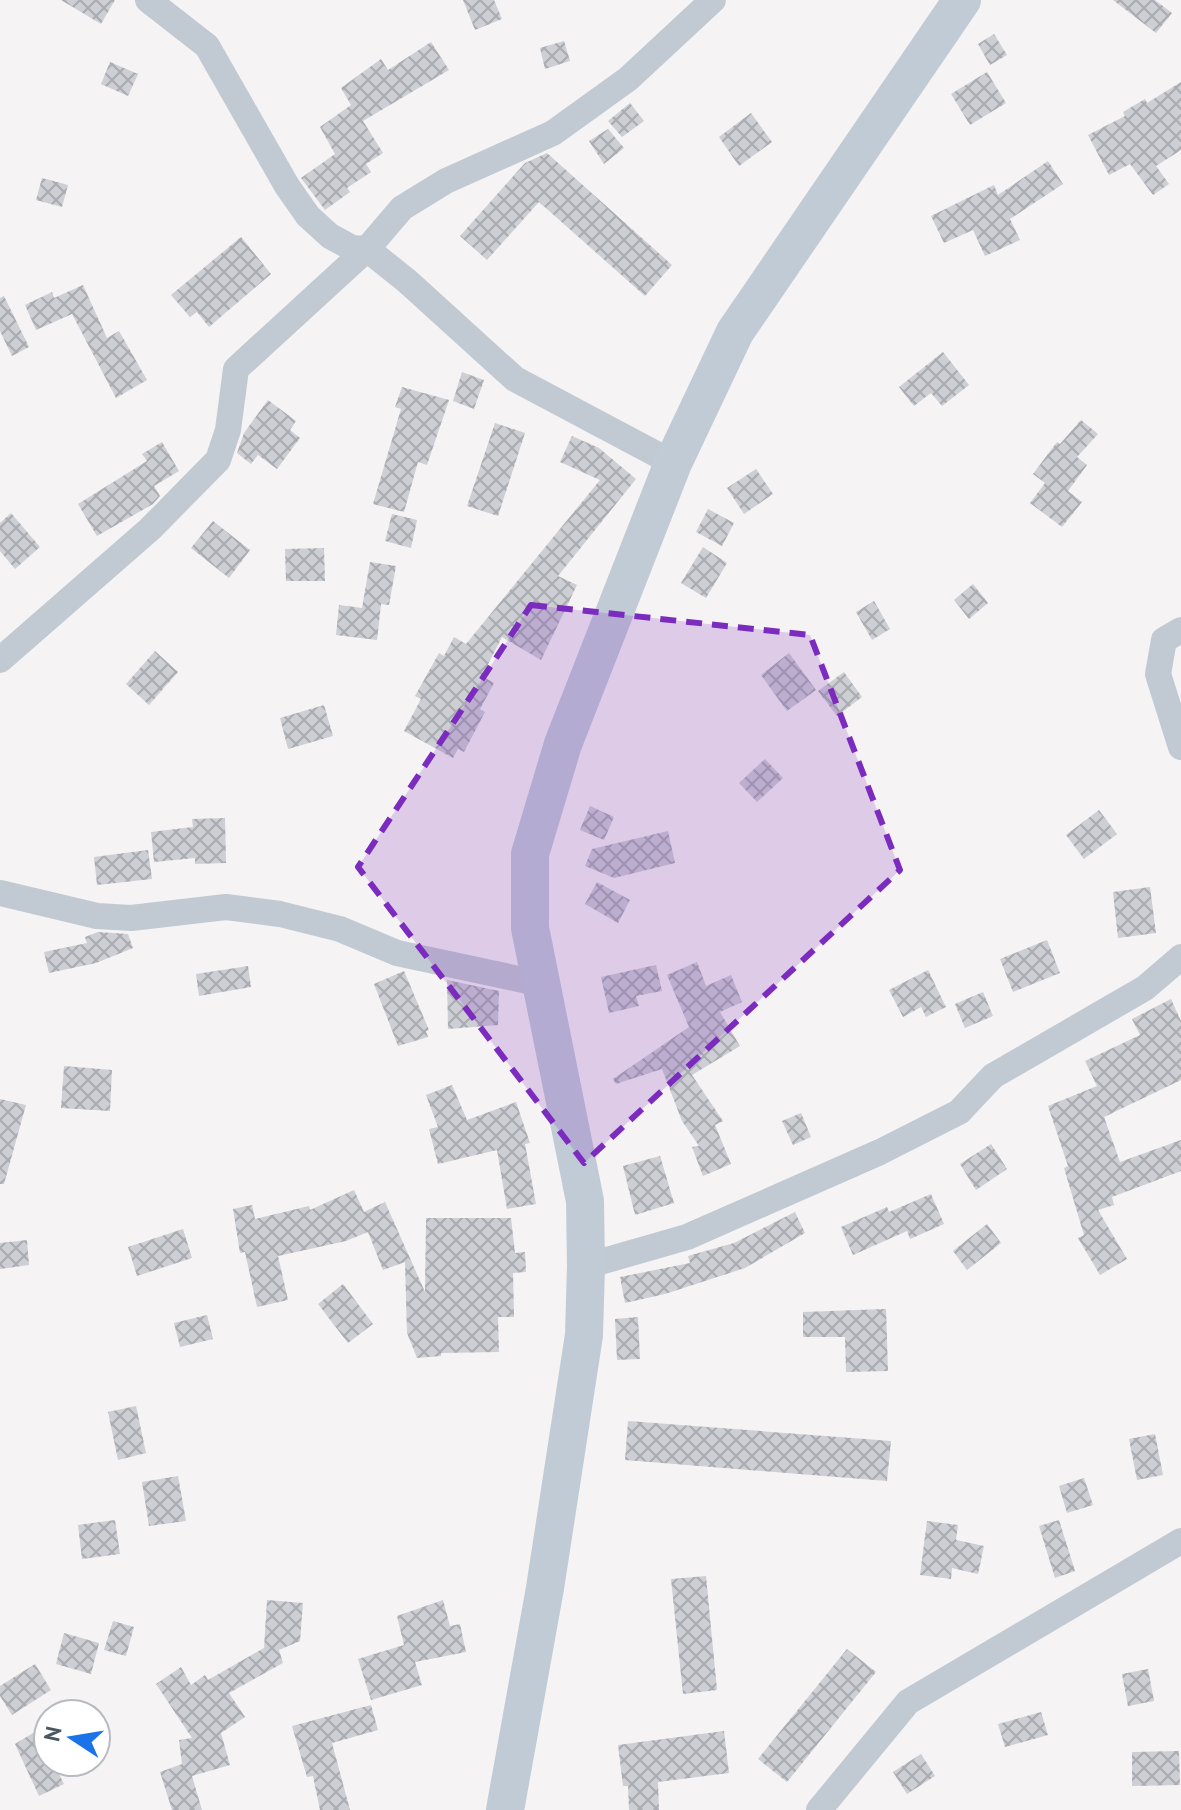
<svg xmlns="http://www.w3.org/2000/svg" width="1181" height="1810" font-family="'PT Sans',sans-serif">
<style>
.building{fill:url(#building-cross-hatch)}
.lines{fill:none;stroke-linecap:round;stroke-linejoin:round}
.minor{stroke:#c1cad2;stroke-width:26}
.secondary{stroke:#c1cbd6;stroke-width:38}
.marked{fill:#7b2cbf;fill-opacity:0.2;stroke:#7b2cbf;stroke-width:6;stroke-dasharray:16 10;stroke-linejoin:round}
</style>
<defs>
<pattern id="building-cross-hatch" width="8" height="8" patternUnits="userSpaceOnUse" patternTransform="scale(2)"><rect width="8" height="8" fill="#cdcfd5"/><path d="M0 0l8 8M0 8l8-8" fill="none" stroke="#a8abb0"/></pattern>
</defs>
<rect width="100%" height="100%" fill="#f5f3f3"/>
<path class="building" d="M61 0H115L101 24Z
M463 0H494L502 19 475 30Z
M1113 0H1155L1172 13 1156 33Z
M994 34 1007 55 990 65 978 44Z
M564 41 570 61 545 69 540 48Z
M431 42 449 70 363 121 383 153 366 164 371 172 347 188 350 192 325 210 301 178 335 154 320 127 351 105 341 88 381 59 388 70Z
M110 62 138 74 128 96 101 84Z
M987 72 1006 103 970 125 951 94Z
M1181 82V150L1156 166 1169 184 1153 195 1130 164 1109 175 1088 135 1125 116 1123 112 1145 99 1147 103Z
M630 103 644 121 622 137 608 121Z
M751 113 772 142 739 166 719 137Z
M608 129 624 148 604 164 589 141Z
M547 153 672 265 645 296 539 202 487 260 460 236 525 163Z
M1048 161 1063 184 1010 219 1020 240 985 256 973 230 944 243 931 216 994 185 998 195Z
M42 178 68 185 62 207 36 200Z
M241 237 271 274 209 327 197 312 190 317 171 295Z
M83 285 107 338 119 331 147 380 116 398 72 314 36 330 25 305 52 292 54 298Z
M4 296 29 347 12 356 0 331V298Z
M943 352 969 385 942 406 931 393 914 406 899 387Z
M462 372 484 380 474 409 453 401Z
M402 387 449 400 427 465 418 462 404 512 373 504 401 409 395 407Z
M268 400 296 421 290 430 300 438 277 469 258 455 251 464 237 453 244 433Z
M1081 420 1098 434 1077 457 1087 465 1068 491 1082 502 1062 527 1030 503 1045 483 1033 474 1057 442 1060 444Z
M495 423 525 433 498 516 467 506Z
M572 436 599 448 636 479 558 576 577 585 541 660 502 637 482 676 494 683 480 709 485 712 464 752 458 749 453 758 404 731 421 699 415 696 439 653 444 656 454 637 466 644 600 480 560 462Z
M162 442 179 471 154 486 160 496 153 504 97 536 78 504 147 461 142 454Z
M756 469 773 494 744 514 727 488Z
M708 509 734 523 722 546 696 532Z
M11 513 40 547 15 569 0 551V523Z
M392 514 417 520 411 548 385 541Z
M213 521 250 550 229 578 191 548Z
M703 547 727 563 706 598 681 583Z
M324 548 325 581H286L285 549Z
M370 562 396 566 389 605 381 604 377 640 336 635 339 605 362 608Z
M973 584 988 603 969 619 954 600Z
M874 601 890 629 872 640 856 612Z
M155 651 178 672 149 705 126 684Z
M789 653 816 690 787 711 761 675Z
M844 672 862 697 837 716 818 691Z
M324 705 333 736 288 749 280 718Z
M765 759 783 778 757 802 739 783Z
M590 806 614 817 604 840 580 830Z
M1099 810 1117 834 1084 859 1066 835Z
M225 818 226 863 195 864V858L154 862 151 832 193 827 192 819Z
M668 831 675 863 614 878 585 866 592 849Z
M148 850 152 879 97 885 94 857Z
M597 882 630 900 618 923 585 904Z
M1150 887 1156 933 1118 938 1113 892Z
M98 932 128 934 133 948 96 963 49 973 44 952 87 943 85 937Z
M1047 940 1060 973 1013 992 1000 959Z
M697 962 706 986 731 975 742 1002 720 1012 740 1046 692 1075 723 1121 715 1125 731 1164 703 1176 692 1147 699 1146 682 1121 662 1069 616 1084 613 1079 689 1027 667 975Z
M656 965 662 991 636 996 639 1006 609 1013 601 977Z
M248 966 251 987 199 996 196 974Z
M928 970 946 1007 926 1017 921 1007 903 1017 889 990Z
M404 971 429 1030 426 1031 428 1037 398 1046 374 984Z
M447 980 499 991 498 1025 448 1029Z
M983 992 993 1016 965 1028 955 1004Z
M1171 999 1181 1021V1080L1104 1117 1120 1162 1181 1140V1171L1112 1197 1114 1205 1098 1210 1127 1259 1100 1275 1078 1238 1084 1235 1064 1168 1068 1166 1048 1106 1097 1086 1085 1061 1140 1035 1132 1019Z
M64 1066 112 1070 110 1111 61 1108Z
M452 1085 467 1120 516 1102 530 1143 525 1144 536 1204 507 1209 497 1150 438 1164 429 1129 438 1127 426 1095Z
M0 1099 26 1105 4 1184H0Z
M801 1113 811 1137 793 1145 782 1121Z
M991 1144 1007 1169 976 1190 960 1164Z
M660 1156 674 1203 635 1215 623 1166Z
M354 1190 364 1212 385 1202 425 1292 426 1218H511L515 1253 525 1252 526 1272 513 1273 514 1317H498L499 1352 441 1353V1356L417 1358 407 1333 405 1262 383 1270 368 1232 346 1241 278 1256 288 1300 257 1307 245 1252 240 1253 233 1209 252 1205 255 1219 309 1206 310 1210Z
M931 1194 944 1224 910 1239 907 1231 853 1255 841 1227 887 1207 889 1212Z
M795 1212 805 1233 745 1268 665 1294 625 1303 620 1277 690 1263 688 1256 734 1243Z
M987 1224 1001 1243 967 1270 953 1251Z
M183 1229 192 1258 137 1276 128 1247Z
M27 1240 29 1265 0 1269V1243Z
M343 1284 373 1324 348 1343 318 1304Z
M886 1309 888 1371 846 1372 845 1337H803V1312Z
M207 1315 213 1339 180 1347 174 1323Z
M638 1317 640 1359 617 1360 615 1319Z
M136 1406 146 1453 118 1460 108 1412Z
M628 1421 891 1441 887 1481 625 1460Z
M1155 1434 1163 1475 1137 1480 1129 1439Z
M178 1476 186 1521 149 1526 142 1482Z
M1084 1478 1093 1505 1067 1513 1059 1486Z
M115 1520 120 1554 82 1559 78 1525Z
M1059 1520 1075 1571 1055 1578 1039 1526Z
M927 1521 958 1525 956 1540 984 1546 978 1574 952 1568 951 1579 920 1575Z
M706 1576 717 1690 683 1694 671 1579Z
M267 1600 303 1603 300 1641 279 1650 283 1663 229 1693 245 1717 221 1733 230 1765 192 1776 202 1810H172L160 1772 182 1764 179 1740 192 1738 156 1684 181 1667 191 1685 205 1675 208 1680 264 1648Z
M443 1600 450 1626 460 1624 466 1652 415 1662 422 1685 371 1700 358 1659 404 1645 397 1616Z
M113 1621 134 1627 126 1656 104 1650Z
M64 1633 99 1643 91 1674 56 1664Z
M847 1649 876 1672 787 1782 758 1759Z
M35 1664 51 1690 12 1715 0 1696V1686Z
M1148 1669 1154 1701 1128 1706 1122 1674Z
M371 1705 378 1730 332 1743 350 1810H320L313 1776 307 1777 292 1726Z
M1041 1712 1048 1735 1005 1747 998 1724Z
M38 1730 48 1750V1762H53L64 1784 39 1796 15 1744Z
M724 1731 729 1773 658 1782 659 1810H629L628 1786H623L618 1745Z
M1179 1751 1180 1785 1132 1786V1752Z
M921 1754 935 1776 907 1794 893 1772Z"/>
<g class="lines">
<path class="minor" d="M148 0 207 46 287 186 308 216 330 236 352 248 367 249 407 281 515 379 673 463
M1181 630 1164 640 1158 674 1181 747
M0 660 150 529 218 460 228 430 236 369 367 249 402 208 446 181 553 133 628 79 713 0
M0 893 97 916 131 918 226 907 280 914 340 929 397 953 542 984
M586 1266 687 1237 880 1152 959 1112 993 1076 1145 988 1181 957
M819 1810 908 1702 1181 1541"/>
<path class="secondary" d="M505 1810 545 1588 584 1335 586 1266 585 1201 530 928V854L563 744 673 463 735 332 962 0"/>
</g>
<path class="marked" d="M531 605 810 635 900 870 584 1163 358 867Z"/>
<g transform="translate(72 1738) rotate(282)"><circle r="38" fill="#ffffff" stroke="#b7bbc0" stroke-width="2"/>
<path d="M0-6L14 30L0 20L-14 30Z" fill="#1a73e8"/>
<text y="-12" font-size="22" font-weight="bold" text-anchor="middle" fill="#4a5661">N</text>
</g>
</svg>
